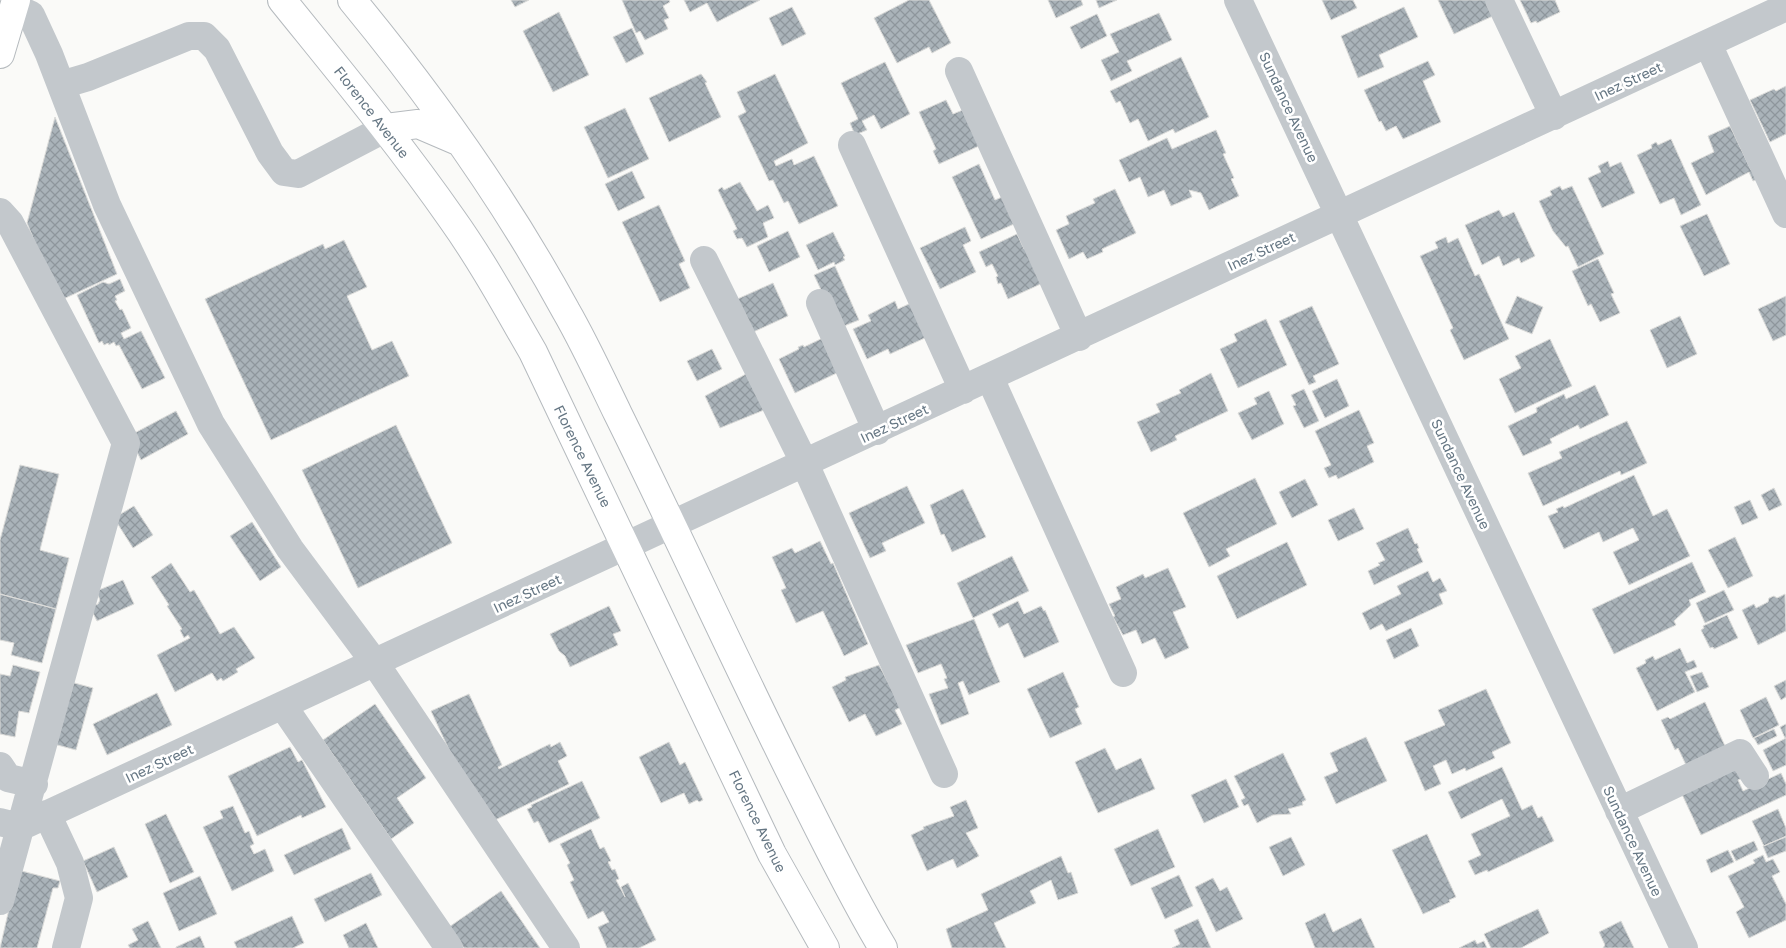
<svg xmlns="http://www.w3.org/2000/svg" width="1786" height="948" font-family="'Golos Text',sans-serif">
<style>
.building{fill:url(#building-cross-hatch);stroke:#dcdcda}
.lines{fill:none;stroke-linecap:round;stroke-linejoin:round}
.major-casing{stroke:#b5babe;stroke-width:30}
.minor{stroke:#c3c8cc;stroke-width:28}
.major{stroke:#fff;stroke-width:28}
.labels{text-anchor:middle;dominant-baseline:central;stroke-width:5;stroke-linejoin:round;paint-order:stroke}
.street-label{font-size:14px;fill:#657683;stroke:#fff}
</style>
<defs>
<pattern id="building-cross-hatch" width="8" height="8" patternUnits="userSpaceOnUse" patternTransform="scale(1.25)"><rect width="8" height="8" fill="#aab3b9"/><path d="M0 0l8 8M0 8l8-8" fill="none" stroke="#8e969c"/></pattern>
</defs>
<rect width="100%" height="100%" fill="#fafaf8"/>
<path class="building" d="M511 0H529L515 7Z
M622 0H669L670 2 663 6 669 18 664 20 668 29 645 40 640 31 636 33Z
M684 0H760L717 22 707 3 690 12Z
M909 0H929L951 43 932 53 929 47 897 63 874 18Z
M1048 0H1081L1083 5 1056 18Z
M1096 0H1117L1099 8Z
M1322 0H1353L1357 8 1331 20Z
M1438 0H1488L1495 15 1454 34Z
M1520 0H1555L1560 12 1537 23 1536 21 1531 23Z
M792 7 806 34 782 46 769 18Z
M1404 7 1418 37 1379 55 1384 67 1358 78 1341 36Z
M559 12 589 75 553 92 523 31Z
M1159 13 1172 40 1127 61 1132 71 1111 81 1101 60 1119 52 1110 34Z
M1097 14 1107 36 1081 49 1070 27Z
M632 28 644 54 626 63 613 37Z
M1181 57 1209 117 1175 133 1173 129 1148 141 1138 119 1130 123 1120 101 1116 103 1110 91Z
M1428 61 1435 75 1423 81 1441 122 1403 139 1396 126 1386 131 1381 121 1379 122 1364 90Z
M885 62 910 114 881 129 874 115 862 121 867 130 855 135 850 123 858 119 841 83Z
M701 74 707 82 705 83 721 117 669 142 649 98Z
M775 74 808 143 774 161 776 166 792 159 794 165 814 156 838 206 799 224 788 201 784 203 773 180 769 181 738 116 746 112 737 92Z
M1786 86V134L1770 142 1750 100 1774 89 1776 91Z
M946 100 953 114 963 110 979 146 939 164 933 151 936 149 919 112Z
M625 108 649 159 608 178 584 127Z
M55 117 117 274 59 301 27 223Z
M1730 126 1751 170 1760 178 1753 181 1749 172 1706 195 1691 163 1714 152 1708 136Z
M1216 130 1226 153 1223 154 1234 178 1231 179 1239 196 1209 210 1201 193 1189 190 1192 197 1171 206 1164 190 1148 197 1140 177 1129 182 1119 160 1167 138 1172 149Z
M1671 139 1701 205 1681 215 1674 198 1660 204 1637 155 1652 148 1651 145 1656 142 1658 145Z
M1608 161 1610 167 1621 162 1635 193 1602 208 1588 178 1601 172 1598 166Z
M979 164 995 200 1002 197 1014 224 981 239 952 177Z
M632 171 645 198 618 211 605 184Z
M740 182 757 211 768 205 774 218 763 223 768 237 747 247 742 238 737 239 733 231 737 229 718 190 722 187 724 190Z
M1560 186 1562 190 1572 186 1604 254 1578 267 1568 246 1566 247 1553 231 1539 201 1552 195 1550 191Z
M1115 189 1136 233 1102 249 1103 252 1087 259 1083 252 1069 259 1056 230 1069 224 1066 216 1095 203 1093 199Z
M659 205 685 261 679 264 690 288 660 302 622 222Z
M1499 210 1503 217 1514 212 1535 256 1521 263 1519 258 1503 266 1499 256 1482 265 1465 225Z
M1707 214 1730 264 1704 276 1680 226Z
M965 227 971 241 963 245 976 272 940 289 920 248Z
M788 231 800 257 769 272 757 246Z
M833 232 845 256 843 257 845 260 835 265 834 262 818 270 806 245Z
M1017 234 1024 249 1028 247 1045 282 1008 299 1001 283 998 284 996 277 998 276 992 264 986 267 979 252Z
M1446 237 1448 243 1458 238 1475 276 1479 274 1509 339 1464 360 1450 330 1453 328 1420 256 1438 248 1435 242Z
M344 240 367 287 347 296 372 350 392 341 409 376 271 440 205 299 323 244 325 249Z
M1598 259 1614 293 1611 294 1620 313 1600 322 1591 304 1588 306 1572 271Z
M835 266 859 320 839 328 814 275Z
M120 279 125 291 115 296 117 300 115 301 120 310 122 309 131 328 121 333 124 339 141 331 165 378 142 389 119 345 116 346 114 342 109 345 108 343 104 345 102 341 99 343 77 295 103 282 109 284Z
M773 283 788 316 749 334 733 301Z
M1517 296 1543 307 1532 334 1505 323Z
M1786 296V335L1773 341 1758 309Z
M895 301 898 309 911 303 927 337 890 354 888 349 867 359 853 329 871 321 868 315Z
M1312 306 1339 364 1313 376 1316 382 1309 385 1279 321Z
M1680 316 1697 354 1667 368 1650 330Z
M1266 319 1287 365 1238 388 1220 349 1237 341 1234 334Z
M827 336 843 370 795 393 779 359 799 349 798 347 803 345 804 347Z
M1550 339 1572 386 1515 413 1499 379 1521 368 1515 356Z
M712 349 722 369 697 381 687 361Z
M1211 373 1228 411 1175 436 1177 440 1151 452 1137 422 1160 412 1156 404 1181 393 1179 390Z
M746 374 764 410 720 428 705 396Z
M1337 379 1349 406 1325 418 1312 391Z
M1595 385 1609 415 1580 429 1578 425 1550 439 1552 443 1523 456 1508 426 1537 412 1536 408 1564 394 1566 399Z
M1304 389 1319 421 1304 428 1293 406 1296 405 1291 395Z
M1269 391 1284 424 1252 440 1238 413 1257 404 1254 398Z
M1359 410 1374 443 1367 446 1374 462 1338 479 1336 475 1329 478 1324 468 1331 465 1315 431Z
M176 411 188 434 141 460 129 436Z
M1627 421 1647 463 1621 475 1620 471 1543 506 1528 473 1562 458 1559 452Z
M396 425 452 543 358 588 302 470Z
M20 465 59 474 40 550 69 558 56 609 0 594V540Z
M1634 475 1653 516 1667 509 1690 556 1629 585 1613 552 1639 540 1633 528 1603 542 1599 532 1564 549 1548 516 1558 512 1556 509 1563 506 1564 508Z
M1255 478 1277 524 1226 549 1230 556 1209 567 1183 513Z
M1305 479 1318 505 1292 518 1279 492Z
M907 486 925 523 882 543 886 551 870 558 849 513Z
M1774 488 1782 505 1769 511 1761 495Z
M963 489 986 537 952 552 944 534 941 535 930 505Z
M1750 500 1758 518 1742 525 1734 507Z
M134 506 153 535 133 548 114 518Z
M1354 508 1364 529 1338 541 1328 520Z
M252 522 281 567 260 581 230 536Z
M1408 528 1415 544 1417 543 1419 548 1417 549 1423 562 1374 585 1368 571 1380 565 1378 563 1385 560 1376 543Z
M1735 537 1753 576 1728 588 1708 550Z
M820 541 831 564 833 563 868 644 844 656 823 611 796 623 781 590 786 588 772 557 792 548 795 553Z
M1287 542 1307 585 1237 619 1217 576Z
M1012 556 1029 591 973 618 957 583Z
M1692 562 1706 592 1689 600 1691 605 1674 621 1676 625 1614 654 1592 609Z
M171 563 190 592 194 590 220 634 234 627 255 658 236 669 238 672 223 681 221 678 217 681 212 673 175 692 157 655 190 638 188 635 184 638 180 630 182 629 167 606 169 605 151 577Z
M1168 568 1186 607 1173 612 1189 648 1165 659 1155 638 1142 644 1136 630 1123 635 1113 617 1115 616 1109 604 1121 599 1116 587 1143 574 1145 578Z
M1428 571 1433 582 1440 578 1447 591 1439 594 1443 604 1386 631 1382 624 1370 630 1362 613 1401 594 1397 586Z
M123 580 134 604 97 621 90 607 98 604 100 600 97 593 99 590Z
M1724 590 1734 610 1705 623 1696 603Z
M0 594 56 609 42 663 11 655 14 643 0 640Z
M1785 594 1786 631 1758 645 1742 610 1754 604 1756 608 1768 602 1769 598 1774 596 1777 598Z
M1018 601 1024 614 1041 606 1044 611 1045 610 1059 642 1024 658 1008 623 999 628 992 614Z
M609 606 621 631 613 634 618 645 570 667 565 656 559 651 550 634Z
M1727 615 1738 638 1714 649 1713 647 1710 648 1701 630 1704 628 1703 626Z
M974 619 1000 682 969 695 963 681 958 683 969 714 941 725 929 694 948 688 944 679 947 678 941 664 918 673 906 645Z
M1411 628 1419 646 1394 659 1386 640Z
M1680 648 1687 663 1694 660 1697 667 1685 672 1695 692 1657 711 1636 668 1646 663 1645 660 1653 656 1655 660Z
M13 665 40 672 29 713 19 711 15 737 0 734V674L10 676Z
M879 665 901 707 895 710 902 724 876 736 865 714 849 722 832 687 846 680 845 677Z
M1063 672 1079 707 1075 709 1082 724 1050 738 1027 689Z
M1702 672 1709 687 1697 692 1690 676Z
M1786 680V697L1781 700 1774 686Z
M67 681 93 688 76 750 50 743Z
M1486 689 1511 743 1492 752 1495 758 1466 771 1465 768 1452 774 1446 760 1433 766 1441 784 1425 791 1404 742 1445 725 1438 710Z
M157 693 172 725 107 755 93 724Z
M469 694 502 765 498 767 499 769 550 744 551 747 560 742 567 756 558 761 569 784 491 822 464 782 431 711Z
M1766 697 1779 725 1753 738 1740 710Z
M1705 702 1725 746 1686 765 1678 748 1675 750 1661 720 1668 717 1670 719Z
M375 704 426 778 397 798 414 823 391 839 323 740Z
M1786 724V738H1785L1780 727Z
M1774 729 1777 736 1758 745 1754 738Z
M1366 737 1387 781 1336 804 1324 777 1338 771 1330 753Z
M1786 738V765L1773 771 1763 750Z
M669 742 680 765 685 762 703 800 699 802 697 800 689 804 684 793 661 803 639 757Z
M290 747 298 762 302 760 326 807 302 818 301 815 257 836 228 776Z
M1105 748 1116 770 1141 758 1155 789 1098 813 1075 762Z
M1283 753 1306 800 1302 802 1303 805 1288 809 1291 814 1273 815 1257 823 1248 804 1244 806 1241 800 1245 798 1234 776Z
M1735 762 1742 778 1738 780 1743 791 1781 773 1786 784V795L1701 835 1680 790Z
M1502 767 1522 810 1532 805 1538 818 1542 816 1554 841 1488 872 1487 870 1475 875 1468 861 1481 855 1471 834 1510 816 1502 799 1461 819 1448 792Z
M1226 779 1239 807 1204 823 1191 795Z
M582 781 600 818 549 843 538 821 534 823 527 809 532 807 531 805Z
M966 800 978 828 966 833 979 856 957 868 953 859 927 871 911 835 924 829 923 827 954 816 950 807Z
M233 806 245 833 249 831 254 844 250 846 254 854 265 849 274 871 232 891 203 827 223 818 220 811Z
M1778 809 1786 828V836L1764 846 1752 821Z
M166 814 194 872 170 883 145 824Z
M342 828 351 849 294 875 284 855Z
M591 829 600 849 604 847 611 861 608 862 612 870 615 869 619 879 616 880 625 897 621 887 628 883 656 940 639 948H607L598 927 609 922 603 911 588 919 570 882 574 880 567 865 570 863 560 844Z
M1158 829 1175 867 1131 886 1114 849Z
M1427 834 1456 897 1449 900 1450 902 1423 914 1392 850Z
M1291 837 1305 865 1283 876 1269 847Z
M1786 837V851L1768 858 1763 846Z
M1754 841 1758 850 1736 861 1731 851Z
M114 847 128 877 97 892 83 861Z
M1728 850 1734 862 1711 873 1706 860Z
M1763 855 1766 862 1773 859 1780 872 1772 876 1786 904V920L1749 938 1736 912 1744 907 1728 876 1755 863 1753 860Z
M1061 856 1068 873 1071 872 1078 893 1058 900 1051 880 1030 891 1036 903 994 923 1006 948H952L946 929 988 910 981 894Z
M18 870 60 881 58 888H53L37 948H0Z
M371 873 382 895 325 922 314 899Z
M1179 875 1193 906 1165 919 1151 888Z
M200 876 217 914 179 931 163 893Z
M1213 878 1220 891 1227 887 1243 919 1216 932 1195 887Z
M501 891 540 948H464L449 927Z
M1538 909 1549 933 1521 948H1491L1484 934Z
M1325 913 1333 932 1361 918 1375 948H1315L1305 923Z
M292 916 304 943 293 948H237L234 942Z
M1198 919 1211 948H1172L1180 944 1174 930Z
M148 921 161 948H130L128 945 138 940 132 929Z
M1621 921 1634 948H1603L1605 945 1599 932Z
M366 923 378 948H349L343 935Z
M200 936 205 948H176V947Z
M1475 940 1477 944 1484 941 1487 948H1459Z"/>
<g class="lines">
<defs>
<path id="major" d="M282 0C340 72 399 143 452 219 482 261 507 307 533 352L772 854 825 948
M352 0C432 97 506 201 566 311 585 344 601 379 618 414 680 539 738 668 801 793 827 845 853 898 883 948
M0 54 16 0
M386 128 418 124 460 142"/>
</defs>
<use href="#major" class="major-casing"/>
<path class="minor" d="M1238 0 1684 948
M1499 0 1554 116
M14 7 31 15 49 54 107 205 211 424 290 549 375 663 566 948
M1708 44 1786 214
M959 71 1079 337
M61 85 88 77 189 36H204L217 49 270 153 284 172 298 174 386 128
M852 145 963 390
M0 212 10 223 126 443 0 901
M704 260 805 464 944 774
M820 303 877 431
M990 378 1123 673
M283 706 449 948
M0 766 8 778 34 784
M1619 811 1740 753 1755 776
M47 814 70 863 79 898 66 948
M0 822 20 827 1786 7"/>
<use href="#major" class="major"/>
</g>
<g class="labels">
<g class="street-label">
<text transform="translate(1628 81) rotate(-25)">Inez Street</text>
<text transform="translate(1289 107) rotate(65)">Sundance Avenue</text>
<text transform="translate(372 112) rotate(52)">Florence Avenue</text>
<text transform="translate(1261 251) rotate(-25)">Inez Street</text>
<text transform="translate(894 423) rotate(-25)">Inez Street</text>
<text transform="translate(583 456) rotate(64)">Florence Avenue</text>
<text transform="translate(1461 474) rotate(65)">Sundance Avenue</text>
<text transform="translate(527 593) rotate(-25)">Inez Street</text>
<text transform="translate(159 763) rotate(-25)">Inez Street</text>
<text transform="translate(758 821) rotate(64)">Florence Avenue</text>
<text transform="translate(1633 841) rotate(65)">Sundance Avenue</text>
</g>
</g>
</svg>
